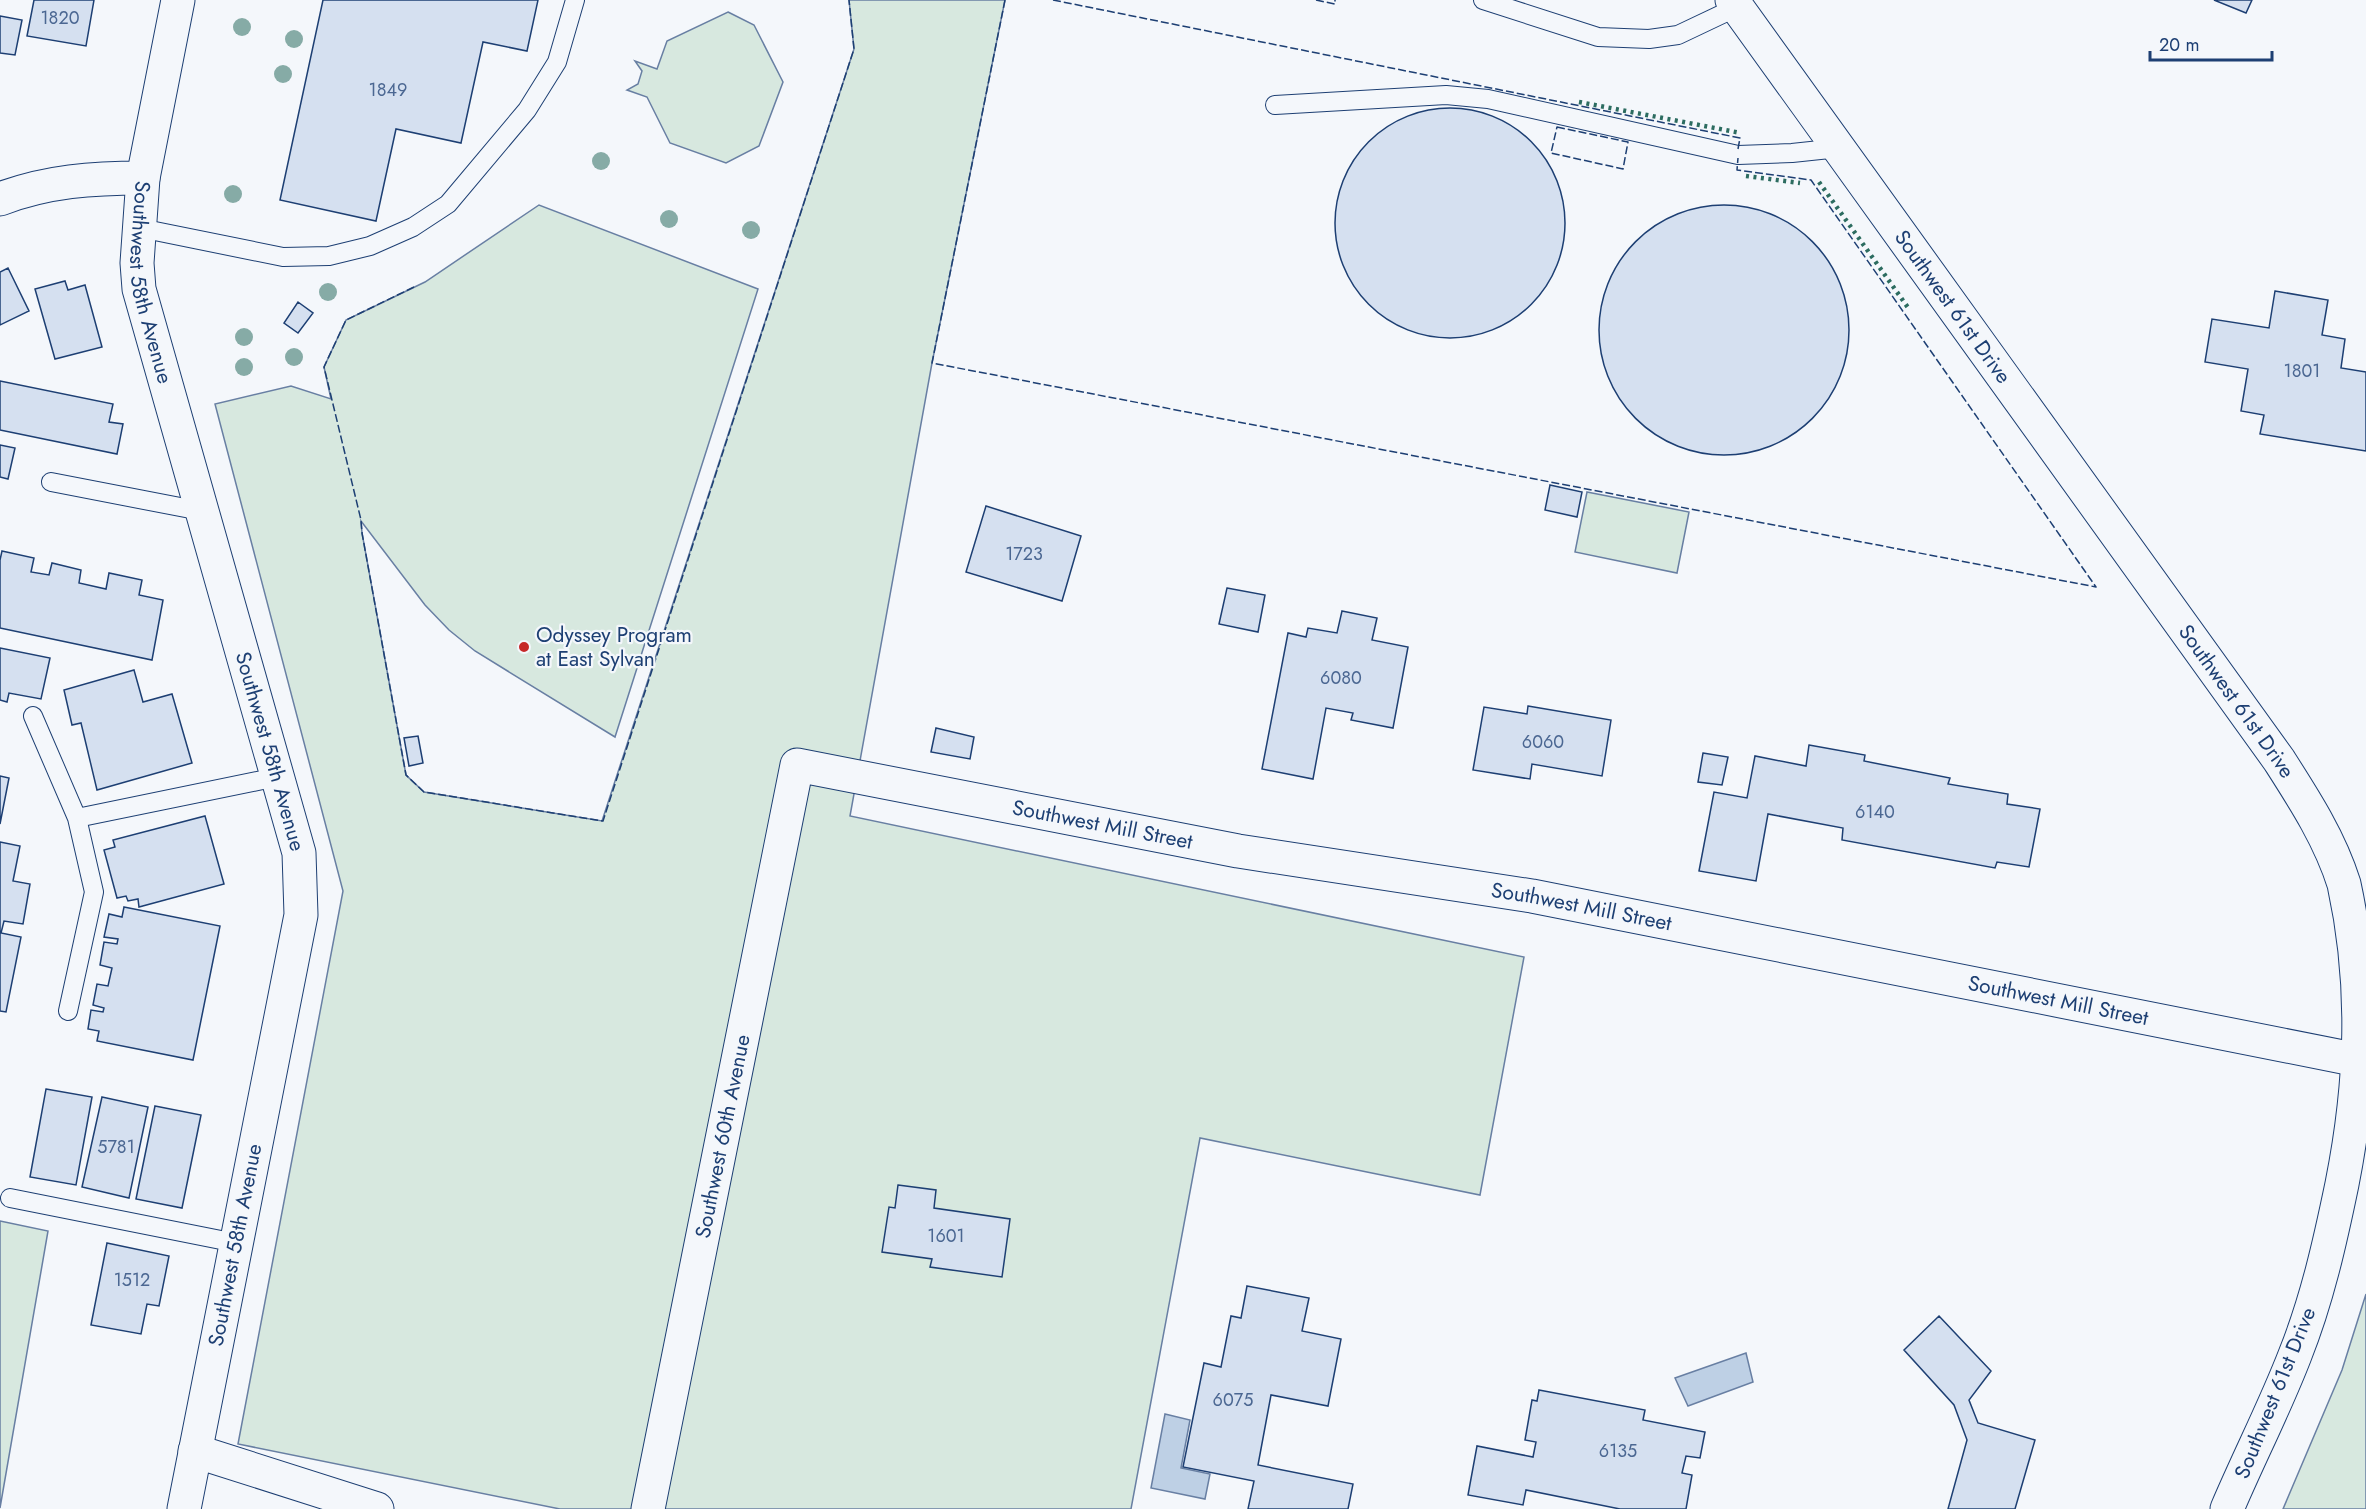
<svg xmlns="http://www.w3.org/2000/svg" width="2366" height="1509" font-family="Jost,sans-serif">
<style>
.green{fill:#d7e8df;stroke:#687fa3;stroke-width:1.5}
.water{fill:#bed0e5;stroke:#687fa3;stroke-width:1.5}
.building{fill:#d5e0f0;stroke:#1d3f73;stroke-width:1.5}
.lines{fill:none;stroke-linecap:round;stroke-linejoin:round}
.lane-casing{stroke:#1d3f73;stroke-width:20}
.street-casing{stroke:#1d3f73;stroke-width:35}
.secondary-casing{stroke:#1d3f73;stroke-width:35}
.lane{stroke:#f4f7fb;stroke-width:18}
.street{stroke:#f4f7fb;stroke-width:33}
.secondary{stroke:#f4f7fb;stroke-width:33}
.hedge{stroke:#2c6c60;stroke-width:4.5;stroke-dasharray:3 4.5;stroke-linecap:butt}
.fence{stroke:#1d3f73;stroke-width:1.5;stroke-dasharray:8 3;stroke-linecap:butt}
.tree{fill:#86aba6}
.poi-dot{fill:#c62828;stroke:#f4f7fb;stroke-width:2}
.labels{text-anchor:middle;dominant-baseline:central;stroke-width:4.5;stroke-linejoin:round;paint-order:stroke}
.number-label{font-size:18px;fill:#4b6792}
.street-label{font-size:21px;fill:#1d3f73;stroke:#f4f7fb}
.poi-label{font-size:21px;fill:#1d3f73;stroke:#f4f7fb;text-anchor:start}
</style>
<rect width="100%" height="100%" fill="#f4f7fb"/>
<path class="green" d="M849 0H1005L932 363 850 816 1524 957 1480 1195 1200 1138 1131 1509H560L238 1444 343 891 215 404 291 386 331 399 324 367 346 320 425 282 539 205 758 289 615 737 475 651 449 630 425 605 361 521 362 533 406 775 424 792 602 821 854 49Z
M728 12 754 25 783 82 759 146 726 163 670 143 647 97 627 90 638 84 642 71 635 61 657 69 667 41Z
M1587 492 1689 512 1677 573 1575 552Z
M0 1221 48 1231 0 1508Z
M2366 1294V1509H2283L2342 1370Z"/>
<path class="water" d="M1746 1353 1753 1382 1688 1406 1675 1378Z
M1165 1414 1190 1420 1181 1468 1210 1474 1205 1499 1151 1488Z"/>
<path class="building" d="M34 0H94L86 46 27 36Z
M323 0H538L527 51 483 42 461 143 396 129 376 221 280 200Z
M2214 0H2252L2246 13Z
M0 16 22 20 15 55 0 53Z
M1335 223a115 115 0 1 1 230 0a115 115 0 1 1-230 0Z
M1599 330a125 125 0 1 1 250 0a125 125 0 1 1-250 0Z
M8 268 29 311 0 325V272Z
M65 281 68 290 85 285 102 347 55 359 35 289Z
M2275 291 2328 300 2322 335 2345 339 2341 368 2366 372V451L2260 434 2264 415 2241 411 2248 369 2205 362 2212 319 2269 328Z
M298 302 313 313 298 333 284 323Z
M0 381 113 404 109 422 123 424 117 454 0 430Z
M0 445 15 448 8 479 0 477Z
M1550 485 1582 492 1577 517 1545 510Z
M986 506 1081 536 1062 601 966 572Z
M2 551 34 558 31 572 49 575 52 563 81 570 79 583 106 589 109 573 142 580 139 595 163 600 152 660 0 628V560Z
M1227 588 1265 595 1258 632 1219 624Z
M1342 611 1377 618 1372 640 1408 647 1393 728 1351 720 1353 713 1326 708 1313 779 1262 769 1288 633 1306 637 1308 628 1337 633Z
M0 648 50 658 41 699 9 693 7 702 0 700Z
M134 670 143 702 172 694 192 763 97 790 81 723 72 725 64 690Z
M1528 706 1611 720 1602 776 1532 764 1530 779 1473 770 1484 707 1527 714Z
M936 728 974 737 970 759 931 752Z
M418 736 423 763 409 766 404 738Z
M1809 745 1865 755 1864 761 1950 778 1948 784 2008 794 2007 804 2040 809 2029 867 1997 862 1995 868 1842 840 1843 828 1768 814 1756 881 1699 871 1714 792 1747 798 1755 756 1806 766Z
M1703 753 1728 757 1722 785 1698 782Z
M0 776 9 778 0 824Z
M205 816 224 884 139 907 138 899 128 901 126 896 117 898 104 850 115 847 113 840Z
M0 842 20 846 13 881 30 884 23 924 4 921 1 933 21 937 6 1012 0 1011Z
M124 907 220 926 193 1060 97 1041 99 1031 88 1029 91 1010 103 1012 104 1008 93 1005 97 984 108 986 112 968 100 965 104 942 117 944 118 939 104 937 109 914 122 917Z
M46 1089 92 1097 76 1185 30 1177Z
M102 1097 148 1107 129 1198 82 1187Z
M155 1106 201 1115 182 1208 136 1199Z
M898 1185 936 1190 934 1208 1010 1219 1002 1277 930 1267 932 1259 882 1252 889 1207 895 1208Z
M107 1243 169 1256 159 1306 147 1304 141 1334 91 1325Z
M1247 1286 1309 1298 1302 1331 1341 1339 1328 1406 1271 1395 1258 1465 1353 1484 1348 1509H1248L1254 1481 1183 1467 1204 1363 1221 1367 1231 1316 1241 1318Z
M1939 1316 1991 1371 1969 1400 1978 1423 2035 1440 2015 1509H1948L1967 1440 1954 1405 1904 1350Z
M1539 1390 1645 1410 1643 1420 1705 1432 1700 1458 1686 1456 1682 1473 1692 1475 1686 1509H1620L1526 1490 1523 1505 1468 1495 1477 1446 1533 1457 1536 1442 1525 1440 1532 1400 1537 1401Z"/>
<g class="lines">
<defs>
<path id="lane" d="M1483 0 1598 37 1649 39 1678 35 1737 7
M1275 105 1446 95 1488 99 1738 155 1792 153 1839 148
M140 228 283 257 329 256 370 246 413 227 448 204 527 110 557 62 575 0
M51 482 201 511
M33 716 77 818 94 892 68 1011
M77 818 277 777
M10 1198 236 1243"/>
<g id="street">
<path id="s1" d="M143 178 137 263 139 289 299 853 301 915 184 1509"/>
<path d="M195 1451 377 1509"/>
<path id="s2" d="M648 1509 797 765 1238 851 1532 896 2363 1061"/>
</g>
<g id="secondary">
<path id="s3" d="M1732 0 2279 760C2304 799 2330 839 2344 884 2366 985 2362 1083 2342 1184 2330 1242 2317 1300 2295 1355 2275 1407 2249 1457 2227 1509"/>
<path d="M0 199C47 181 93 178 143 178L178 0"/>
</g>
</defs>
<use href="#lane" class="lane-casing"/>
<use href="#street" class="street-casing"/>
<use href="#secondary" class="secondary-casing"/>
<use href="#lane" class="lane"/>
<use href="#street" class="street"/>
<use href="#secondary" class="secondary"/>
<path class="hedge" d="M1579 102 1741 133
M1746 176 1800 183
M1819 182 1909 309"/>
<path class="fence" d="M1005 0 932 363 2096 587 1811 180 1737 170 1738 158
M1053 0 1740 138 1738 149
M1316 0 1335 4V0
M1557 127 1628 142 1623 169 1551 153Z
M414 287 346 320 324 367 361 520 362 533 406 775 424 792 603 821 854 49 849 0"/>
</g>
<g class="tree">
<circle cx="242" cy="27" r="9"/>
<circle cx="294" cy="39" r="9"/>
<circle cx="283" cy="74" r="9"/>
<circle cx="601" cy="161" r="9"/>
<circle cx="233" cy="194" r="9"/>
<circle cx="669" cy="219" r="9"/>
<circle cx="751" cy="230" r="9"/>
<circle cx="328" cy="292" r="9"/>
<circle cx="244" cy="337" r="9"/>
<circle cx="294" cy="357" r="9"/>
<circle cx="244" cy="367" r="9"/>
</g>
<circle class="poi-dot" cx="524" cy="647" r="6"/>
<g class="labels">
<g class="number-label">
<text x="60" y="18">1820</text>
<text x="388" y="90">1849</text>
<text x="2302" y="371">1801</text>
<text x="1024" y="554">1723</text>
<text x="1341" y="678">6080</text>
<text x="1543" y="742">6060</text>
<text x="1875" y="812">6140</text>
<text x="116" y="1147">5781</text>
<text x="946" y="1236">1601</text>
<text x="132" y="1280">1512</text>
<text x="1233" y="1400">6075</text>
<text x="1618" y="1451">6135</text>
</g>
<g class="street-label">
<text stroke="none"><textPath href="#s1" startOffset="106">Southwest 58th Avenue</textPath></text>
<text stroke="none"><textPath href="#s3" startOffset="378">Southwest 61st Drive</textPath></text>
<text stroke="none"><textPath href="#s3" startOffset="864">Southwest 61st Drive</textPath></text>
<text stroke="none"><textPath href="#s1" startOffset="592">Southwest 58th Avenue</textPath></text>
<text stroke="none"><textPath href="#s2" startOffset="1070">Southwest Mill Street</textPath></text>
<text stroke="none"><textPath href="#s2" startOffset="1556">Southwest Mill Street</textPath></text>
<text stroke="none"><textPath href="#s2" startOffset="2042">Southwest Mill Street</textPath></text>
<text stroke="none"><textPath href="#s2" startOffset="380">Southwest 60th Avenue</textPath></text>
<text transform="translate(235 1245) rotate(-79)">Southwest 58th Avenue</text>
<text transform="translate(2275 1393) rotate(-68)">Southwest 61st Drive</text>
</g>
<g class="poi-label">
<text x="536" y="635">Odyssey Program<tspan x="536" dy="24">at East Sylvan</tspan></text>
</g>
</g>
<path d="M2150 51v9h122v-9" fill="none" stroke="#1d3f73" stroke-width="3"/>
<text x="2159" y="51" font-size="18" fill="#1d3f73" stroke="#f4f7fb" stroke-width="4.5" paint-order="stroke">20 m</text>
</svg>
